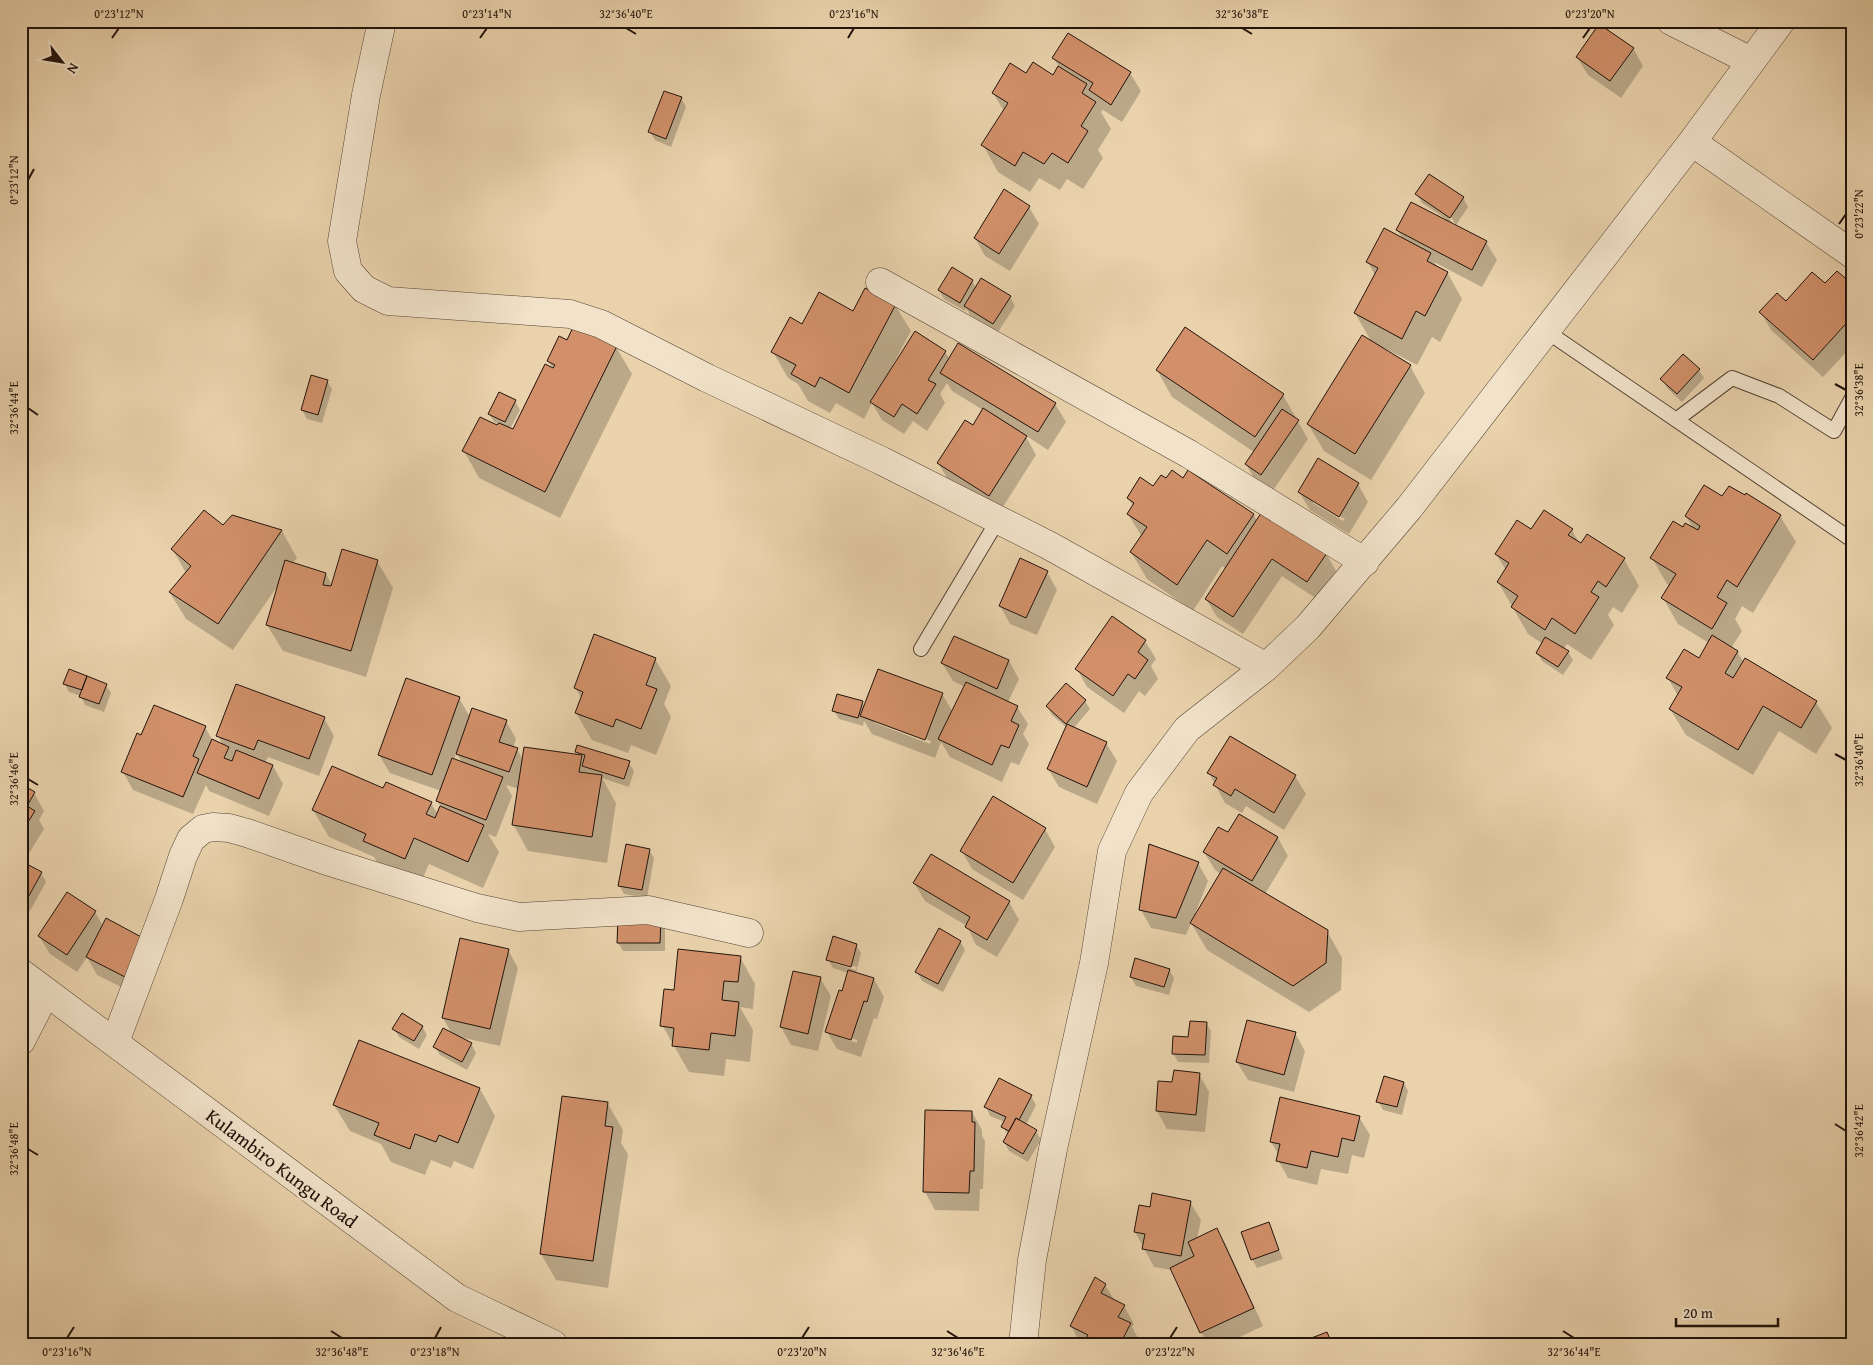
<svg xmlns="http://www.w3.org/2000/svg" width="1873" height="1365" font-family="'Gentium Book Plus',serif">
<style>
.shadow{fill:#0003;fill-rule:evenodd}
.building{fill:#d1906a;stroke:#21130b}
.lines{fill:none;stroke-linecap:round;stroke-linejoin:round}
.service-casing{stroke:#534333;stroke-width:16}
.minor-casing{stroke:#534333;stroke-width:29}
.service{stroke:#f1e2c9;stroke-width:14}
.minor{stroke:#f1e2c9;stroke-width:28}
.ticks{fill:none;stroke:#21130b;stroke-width:2}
.labels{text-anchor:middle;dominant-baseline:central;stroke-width:5;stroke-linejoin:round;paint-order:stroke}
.street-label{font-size:19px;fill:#21130b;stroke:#f1e2c9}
.neatline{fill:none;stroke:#21130b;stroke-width:2}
.ticks-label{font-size:12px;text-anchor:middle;fill:#21130b}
</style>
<rect width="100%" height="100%" fill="#e9d2ac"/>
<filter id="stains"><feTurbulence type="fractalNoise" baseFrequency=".004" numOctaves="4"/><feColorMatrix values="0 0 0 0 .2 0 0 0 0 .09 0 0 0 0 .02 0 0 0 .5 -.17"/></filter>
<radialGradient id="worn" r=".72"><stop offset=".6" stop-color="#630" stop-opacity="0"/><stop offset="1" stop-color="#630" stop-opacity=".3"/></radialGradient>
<path class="shadow" d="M1069 35 1130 73 1141 91 1122 122 1103 110 1101 112 1111 129 1098 150 1103 158 1083 189 1067 179 1060 190 1039 178 1030 192 998 172 983 145 1004 111 993 93 1027 75 1053 77 1059 67 1054 58Z
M1633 48 1643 66 1621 98 1588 75 1577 57Z
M681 98 686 107 671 147 655 140 650 132Z
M1417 194 1463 198 1468 207 1456 225 1448 212 1446 213 1453 225 1486 242 1497 260 1482 287 1434 262 1438 268 1447 272 1462 299 1440 342 1432 337 1417 365 1371 341 1355 313 1375 275 1368 262 1404 240 1397 230 1446 219 1422 203Z
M1029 207 1039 224 1010 271 985 256 975 238Z
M972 281 976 288 1010 297 1015 306 998 332 970 315 966 308 965 311 944 299 939 290Z
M1825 285 1852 286V346L1823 377 1771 330 1761 312Z
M895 305 911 331 891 368 893 369 916 333 945 352 950 359 1055 404 1066 422 1048 450 1025 435 1036 455 999 513 949 481 938 463 973 427 983 410 952 391 947 383 940 394 945 403 927 431 913 421 904 434 882 420 872 403 864 419 836 403 830 413 808 401 798 384 788 378 773 352 802 326 854 312Z
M567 342 616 347 632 374 560 518 479 478 464 451 498 427 499 425 494 422 489 414 515 401 520 410 510 429 513 430 554 370 548 361Z
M1410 366 1425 393 1371 480 1324 451 1308 424Z
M1157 370 1283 395 1308 439 1272 492 1256 482 1246 464 1254 452 1172 397Z
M1699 370 1704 378 1682 402 1667 388 1662 379Z
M312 376 327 381 332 389 322 423 307 419 302 410Z
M1183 479 1254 515 1257 521 1326 553 1336 571 1317 599 1282 576 1243 634 1217 617 1206 599 1226 569 1222 566 1193 611 1147 579 1131 552 1142 537 1128 514 1133 506 1128 498 1154 488 1166 480Z
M1358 484 1368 502 1349 534 1310 510 1299 492ZM1313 500 1345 519 1343 521 1313 503Z
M1723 498 1780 516 1796 542 1753 613 1742 606 1735 619 1742 631 1731 648 1737 651 1744 663 1816 702 1832 728 1816 754 1779 731 1753 775 1686 735 1670 709 1678 696 1668 678 1699 659 1709 643 1678 624 1663 598 1670 586 1667 584 1652 558 1683 529 1694 530 1686 516Z
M232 516 282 531 297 558 292 564 326 574 332 585 377 561 393 588 366 677 283 651 267 625 279 584 233 650 186 619 170 593 186 573 173 550 223 527Z
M1572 530 1581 546 1624 559 1639 586 1622 613 1613 607 1608 615 1614 625 1591 660 1567 644 1564 649 1568 652 1573 660 1563 675 1542 661 1537 653 1543 644 1528 634 1498 582 1506 570 1496 554 1532 531Z
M1047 572 1057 590 1037 635 1010 624 1000 606Z
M954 637 1009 661 1019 679 1008 702 1017 707 1028 724 1023 734 1029 744 1019 765 1011 762 1002 782 950 757 941 742 935 758 872 734 864 721 863 726 839 719 834 711 862 702 865 707 942 694 953 712 965 687 953 681 942 663ZM875 720 931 741 930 744 875 723Z
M1145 641 1156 659 1151 666 1158 679 1145 696 1139 691 1124 713 1087 687 1077 669Z
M655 659 671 686 664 704 671 717 656 755 631 745 628 753 592 740 576 713 582 699 575 688Z
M64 683 106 685 111 693 104 712 85 705 81 696 69 692Z
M459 698 470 717 506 721 516 739 513 748 517 749 523 760 579 756 576 752 629 763 634 771 629 787 602 778 616 803 607 863 528 851 513 824 519 789 506 785 512 796 496 837 488 834 499 852 483 888 429 864 420 885 380 867 374 857 329 837 313 810 384 789 431 803 438 815 441 807 437 801 441 791 390 773 379 755ZM456 753 463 763 454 760Z
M1085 701 1090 709 1073 729 1106 743 1117 761 1097 804 1059 787 1048 769 1067 728 1052 715 1047 706Z
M324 718 334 736 319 776 268 757 265 763 273 766 283 784 269 816 209 791 206 785 193 814 133 790 123 772 141 736 205 727 213 741 223 745 218 736Z
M1209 773 1295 776 1306 794 1284 830 1246 806 1242 813 1225 803Z
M21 786 34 793 44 811 39 820 44 829 28 855 21 851Z
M1239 815 1278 838 1288 856 1265 894 1327 931 1342 958 1341 990 1309 1012 1207 950 1191 923 1186 935 1151 928 1141 910 1198 863 1208 881 1195 914 1196 915 1221 874 1215 870 1204 852 1228 834Z
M1045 829 1055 847 1023 900 972 869 962 851Z
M649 850 654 858 647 898 624 894 619 885Z
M21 862 41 873 46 882 30 911 21 906Z
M914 883 1009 902 1019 920 997 957 976 945 967 926 925 901Z
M95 912 103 926 135 994 97 975 87 957 77 972 50 954 39 936Z
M660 920 665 928V951H623L618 943Z
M960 941 965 950 943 992 922 981 917 972Z
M856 945 861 953 856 973 874 979 884 997 877 1019 874 1018 861 1057 837 1049 827 1032 848 973 833 968 828 959ZM833 960 857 967 856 970 833 963ZM840 1035 857 1040V1043L840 1037Z
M508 950 518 968 500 1046 460 1037 471 1044 476 1053 467 1070 440 1055 435 1047 452 1034 443 1018Z
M740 957 755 984 753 1009 740 1007 753 1030 750 1062 726 1059 724 1076 689 1072 662 1025Z
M1169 970 1174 978 1169 995 1136 986 1131 977Z
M794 972 820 978 831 996 818 1051 791 1045 781 1027Z
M1206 1023 1211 1031 1209 1063 1178 1062 1173 1053Z
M422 1026 427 1035 419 1049 399 1037 394 1029Z
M1295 1033 1305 1051 1294 1092 1248 1080 1237 1062Z
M360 1042 480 1089 495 1116 473 1169 454 1161 451 1168 431 1160 425 1175 391 1162 381 1144 350 1131 334 1105Z
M1199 1074 1209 1092 1205 1132 1167 1129 1157 1111 1160 1082 1174 1084Z
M1404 1083 1408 1091 1402 1115 1383 1110 1378 1101Z
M1031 1096 1036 1105 1026 1125 1036 1131 1041 1140 1028 1162 1009 1151 1004 1142 1008 1135 1003 1127 1005 1122 990 1116 986 1107Z
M608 1104 623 1130 621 1143 628 1154 608 1288 556 1280 541 1254Z
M926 1112H972L982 1130V1136L985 1141 983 1189H980L979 1211 935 1210 925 1192Z
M1359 1117 1370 1135 1364 1158 1352 1155 1348 1174 1321 1169 1317 1185 1288 1178 1278 1160 1279 1155 1271 1142Z
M1190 1202 1201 1220 1197 1239 1217 1229 1227 1247 1263 1326 1225 1344H1207L1172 1270 1154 1267 1135 1232 1151 1209Z
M1268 1224 1283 1259 1257 1268 1252 1259Z
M1105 1285 1115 1301 1124 1306 1134 1324 1132 1327 1140 1342 1139 1344H1081L1071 1326Z"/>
<path class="building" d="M1599 24 1634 48 1610 81 1576 57Z
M1068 33 1131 72 1111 105 1089 90 1093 83 1052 58Z
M1033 62 1053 75 1058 66 1087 84 1082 93 1096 102 1081 126 1088 131 1068 163 1052 153 1044 164 1023 152 1015 166 981 145 1008 103 992 93 1010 63 1026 73Z
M664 91 682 97 666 139 648 132Z
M1429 174 1464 197 1450 218 1415 194Z
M1004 189 1030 206 999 254 974 238Z
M1411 202 1487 241 1472 270 1396 230Z
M1384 228 1431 253 1427 261 1448 272 1425 316 1416 311 1402 339 1354 313 1378 268 1366 262Z
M952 267 973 280 960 303 938 290Z
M1837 271 1852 284V317L1813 360 1759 312 1777 293 1786 301 1812 272 1825 283Z
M981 278 1011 296 993 324 964 306Z
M865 288 896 304 849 393 820 377 815 387 791 374 796 365 771 352 790 317 802 324 819 292 853 311Z
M574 325 617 346 545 492 462 451 480 417 497 425 499 423 513 429 545 364 553 368 555 365 547 361 559 336 567 340Z
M1185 327 1284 394 1255 437 1156 370Z
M915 331 946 351 928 380 936 384 917 414 902 404 894 417 870 402Z
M1362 335 1411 365 1355 454 1307 424Z
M958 343 1056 403 1038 432 940 373Z
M1683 354 1700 369 1677 394 1660 379Z
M311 375 328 380 318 415 301 410Z
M499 392 516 400 505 422 488 414Z
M983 408 1027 436 989 496 937 463 965 420 973 425Z
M1282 409 1299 420 1261 475 1245 464Z
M1318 458 1359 483 1339 517 1298 492Z
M1172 470 1183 478 1188 470 1254 514 1227 554 1207 540 1177 585 1130 552 1147 527 1127 514 1134 503 1127 498 1140 477 1153 486 1161 475 1166 478Z
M1704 485 1722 496 1729 486 1745 495 1746 493 1781 515 1737 587 1727 580 1717 597 1727 603 1712 629 1661 598 1676 574 1650 558 1673 521 1683 527 1685 523 1698 530 1700 526 1685 516Z
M204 510 223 525 232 515 282 530 218 624 169 592 191 566 171 549Z
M1263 510 1327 553 1307 582 1272 559 1233 617 1205 599Z
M1544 510 1573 529 1568 535 1581 543 1587 534 1625 558 1606 587 1598 581 1591 592 1599 597 1575 634 1552 618 1545 630 1511 607 1518 596 1497 582 1509 563 1495 554 1517 520 1531 529Z
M342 549 378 560 351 651 266 625 285 560 326 573 323 585 331 586Z
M1020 558 1048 571 1026 618 999 606Z
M1112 616 1146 640 1138 652 1148 660 1135 679 1128 674 1113 696 1075 669Z
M594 634 656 658 646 685 657 689 641 729 616 719 613 727 575 713 583 692 574 688Z
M1712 635 1738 651 1725 673 1733 678 1745 658 1817 701 1801 728 1763 706 1738 750 1669 709 1682 687 1666 678 1684 649 1699 658Z
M954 636 1009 660 997 689 941 663Z
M1545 637 1569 651 1558 667 1536 653Z
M69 669 87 676 82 690 63 684Z
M878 669 943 693 925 740 860 716Z
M87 676 107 684 99 704 79 697Z
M406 678 460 697 432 775 378 755Z
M966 682 1018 706 1011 721 1019 725 1009 748 1001 745 992 765 938 739Z
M1066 683 1086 700 1066 724 1046 706Z
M236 684 325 717 309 759 258 740 254 750 216 736Z
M837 694 863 701 858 718 832 711Z
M154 705 206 726 193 756 199 759 183 797 121 772 137 733 141 735Z
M472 708 507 720 499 742 518 748 509 772 456 754Z
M1067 724 1107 742 1087 787 1047 769Z
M1230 736 1296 775 1274 813 1235 789 1231 796 1213 785 1217 778 1207 773Z
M212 739 229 747 224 758 232 761 236 750 273 765 259 799 197 773Z
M577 745 630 761 624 779 582 766 585 755 575 752Z
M524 747 582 755 579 772 602 775 592 837 512 825Z
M452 758 503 777 486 820 436 801Z
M332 766 383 788 386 782 432 802 426 814 435 818 440 806 484 825 468 862 414 838 405 859 363 841 366 834 312 810Z
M21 784 35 792 27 806 35 811 21 833Z
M993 796 1046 828 1013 883 960 851Z
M1239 814 1278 837 1252 881 1203 852 1218 827 1228 832Z
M626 844 650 849 642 890 618 886Z
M1149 844 1199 862 1176 918 1139 910Z
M931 854 1010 901 987 940 965 927 970 917 913 883Z
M21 861 42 872 25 903 21 901Z
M1223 868 1328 930 1326 963 1293 986 1190 923Z
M67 892 96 911 67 955 38 936Z
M106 918 145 939 125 977 86 957Z
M618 918 661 919 660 943H617Z
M939 928 961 941 938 984 915 972Z
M833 936 857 944 851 967 826 960Z
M460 938 509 949 490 1029 442 1018Z
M678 949 741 956 738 982 724 981 722 1000 739 1002 735 1036 711 1033 709 1050 672 1046 674 1028 660 1026 664 989 674 990Z
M1135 958 1170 969 1164 987 1130 977Z
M848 970 874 978 867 1002 864 1001 851 1040 825 1032 839 990 842 991Z
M793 971 821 977 808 1034 780 1027Z
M402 1013 423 1026 414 1041 392 1029Z
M1247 1020 1296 1032 1284 1075 1236 1062Z
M1190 1021 1207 1022 1205 1055 1172 1054 1173 1036 1188 1037Z
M443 1028 472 1043 462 1062 433 1047Z
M359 1040 480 1088 458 1143 439 1135 436 1142 415 1134 410 1149 374 1135 379 1123 333 1105Z
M1174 1070 1200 1073 1196 1115 1156 1111 1158 1081 1172 1082Z
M1384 1076 1404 1082 1397 1107 1376 1102Z
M999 1078 1032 1095 1019 1120 1016 1118 1009 1131 1001 1127 1006 1117 984 1107Z
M562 1096 608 1102 605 1126 613 1127 593 1261 540 1254Z
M1280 1097 1360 1116 1354 1141 1342 1138 1338 1157 1311 1151 1307 1168 1276 1161 1280 1144 1270 1142Z
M925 1110 972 1111V1122H975L974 1171H970L969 1193 923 1192Z
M1016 1118 1037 1130 1023 1154 1003 1142Z
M1152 1193 1191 1201 1181 1256 1142 1249 1145 1234 1134 1232 1139 1205 1150 1207Z
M1269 1222 1279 1250 1251 1260 1241 1232Z
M1217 1228 1254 1308 1200 1333 1170 1268 1194 1256 1188 1242Z
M1095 1277 1106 1284 1101 1293 1125 1305 1118 1317 1131 1323 1120 1344H1090L1091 1341 1086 1338 1088 1335 1070 1326Z
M1327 1332 1332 1344H1296Z"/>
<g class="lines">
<defs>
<path id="service" d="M1546 331 1852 540
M1676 420 1732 378 1779 396 1834 431 1852 398
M921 649 998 520"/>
<path id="minor" d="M382 21 366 95 342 241 348 271 364 289 388 301 570 314 601 324 707 378 882 461 1050 546 1266 667
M1671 21 1751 61
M1692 142 1852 254
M880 282 1189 454 1365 562
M21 973 457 1298 553 1344
M21 1041 46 992
M115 1042 169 899 183 856 191 839 203 829 213 827 229 828 247 833 330 862 477 908 519 917 648 910 749 933
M1023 1344 1032 1260 1053 1149 1094 963 1112 851 1139 793 1187 729 1266 667 1308 627 1409 508 1692 142 1781 21"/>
</defs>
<use href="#service" class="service-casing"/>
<use href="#minor" class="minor-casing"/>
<use href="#service" class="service"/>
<use href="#minor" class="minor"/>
</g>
<path class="ticks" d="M626 28 636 34M1242 28 1252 34M112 38 119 28M480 38 487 28M848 38 854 28M1583 38 1590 28M28 180 34 169M1839 224 1846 214M1835 384 1846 390M28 408 38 415M1835 754 1846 760M28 779 38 785M1835 1124 1846 1131M28 1149 38 1155M331 1331 342 1338M947 1331 958 1338M1563 1331 1574 1338M67 1338 74 1327M435 1338 441 1327M802 1338 809 1327M1170 1338 1177 1327"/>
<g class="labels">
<g class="street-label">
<text transform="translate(282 1168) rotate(37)">Kulambiro Kungu Road</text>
</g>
</g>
<rect width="1873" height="1365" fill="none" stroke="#e9d2ac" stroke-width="55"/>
<g transform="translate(62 62) rotate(121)" stroke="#f1e2c9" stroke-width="4" paint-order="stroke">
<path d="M0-4L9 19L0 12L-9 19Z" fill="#21130b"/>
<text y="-8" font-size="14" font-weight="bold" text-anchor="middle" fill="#21130b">N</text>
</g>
<path d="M1676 1318v8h102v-8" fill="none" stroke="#21130b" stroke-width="2.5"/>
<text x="1683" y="1318" font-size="15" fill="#21130b" stroke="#f1e2c9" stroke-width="4" paint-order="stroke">20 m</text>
<rect x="28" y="28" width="1818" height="1310" class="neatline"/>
<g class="ticks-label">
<text x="119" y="18">0°23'12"N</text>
<text x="487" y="18">0°23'14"N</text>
<text x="626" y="18">32°36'40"E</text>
<text x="854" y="18">0°23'16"N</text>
<text x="1242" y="18">32°36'38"E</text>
<text x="1590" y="18">0°23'20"N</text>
<text transform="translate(14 180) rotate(-90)" y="4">0°23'12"N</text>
<text transform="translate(1859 214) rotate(-90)" y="4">0°23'22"N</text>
<text transform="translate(1859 390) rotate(-90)" y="4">32°36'38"E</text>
<text transform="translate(14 408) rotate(-90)" y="4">32°36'44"E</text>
<text transform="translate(1859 760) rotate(-90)" y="4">32°36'40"E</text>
<text transform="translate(14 779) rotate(-90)" y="4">32°36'46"E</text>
<text transform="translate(1859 1131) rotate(-90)" y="4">32°36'42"E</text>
<text transform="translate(14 1149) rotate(-90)" y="4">32°36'48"E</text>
<text x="67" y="1356">0°23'16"N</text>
<text x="342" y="1356">32°36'48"E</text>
<text x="435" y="1356">0°23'18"N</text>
<text x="802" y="1356">0°23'20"N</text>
<text x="958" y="1356">32°36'46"E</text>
<text x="1170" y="1356">0°23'22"N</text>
<text x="1574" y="1356">32°36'44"E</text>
</g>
<rect width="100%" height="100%" filter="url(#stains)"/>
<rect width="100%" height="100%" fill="url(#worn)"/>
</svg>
